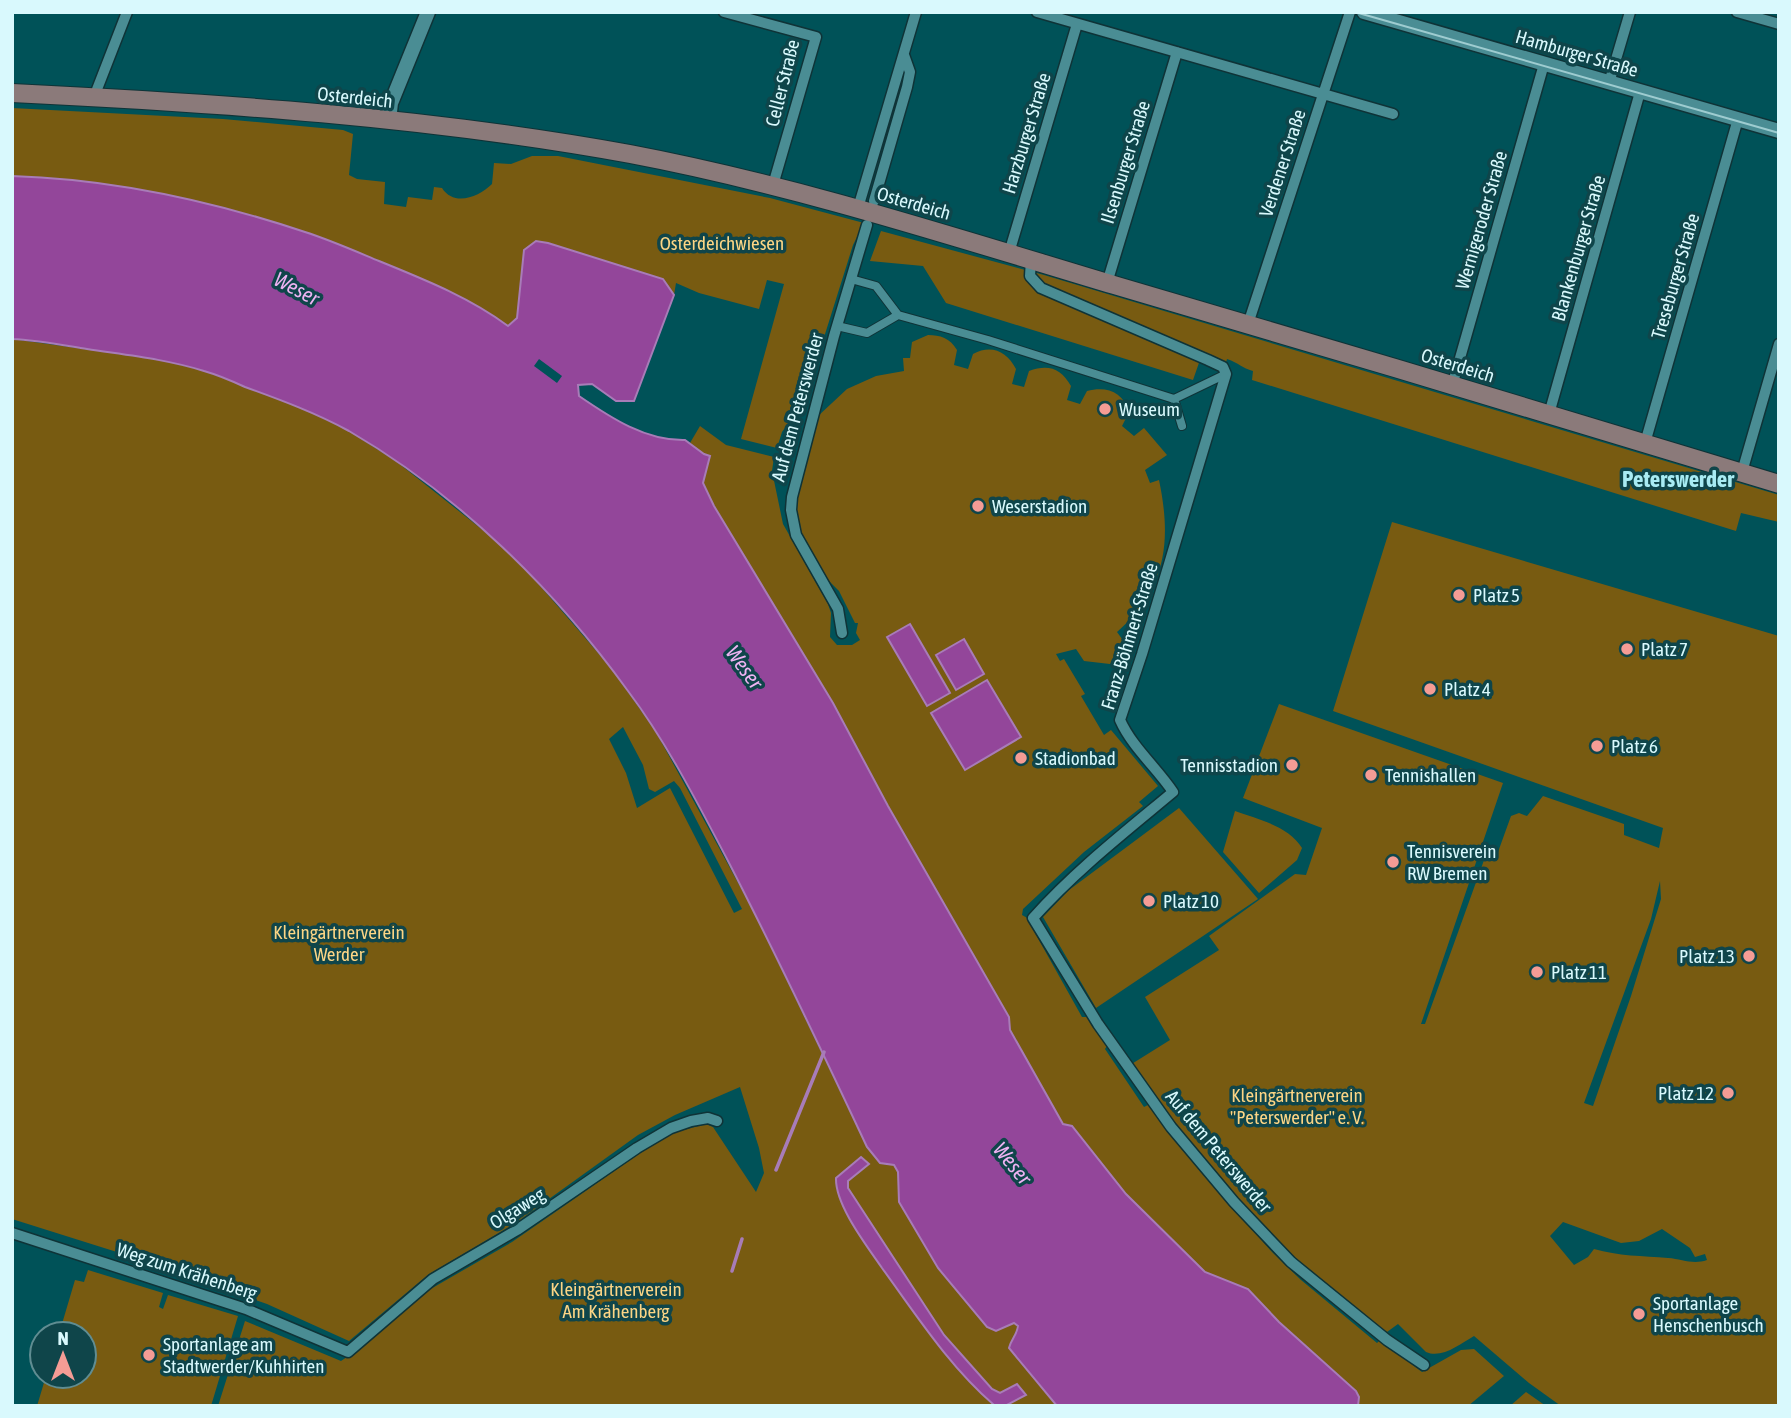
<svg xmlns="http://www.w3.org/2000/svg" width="1791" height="1418" font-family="'Asap Condensed',sans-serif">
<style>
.green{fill:#785b11;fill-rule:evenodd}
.water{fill:#93469a;stroke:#a87cb8;stroke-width:2}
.pier{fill:#005258}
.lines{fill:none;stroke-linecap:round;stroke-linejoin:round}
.stream{stroke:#a87cb8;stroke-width:3.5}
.pedestrian-casing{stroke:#0f3337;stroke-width:10}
.minor-casing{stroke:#0f3337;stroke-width:13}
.tertiary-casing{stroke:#0f3337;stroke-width:17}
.primary-casing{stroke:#0f3337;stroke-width:20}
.pedestrian{stroke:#4a8d94;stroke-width:8}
.minor{stroke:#4a8d94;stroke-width:10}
.tertiary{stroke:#4a8d94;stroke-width:14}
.primary{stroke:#8b7a7a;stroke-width:18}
.tram{stroke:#9eccd0;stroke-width:2}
.poi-dot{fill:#f59c95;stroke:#0f454a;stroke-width:2.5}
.labels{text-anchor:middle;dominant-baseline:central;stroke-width:7;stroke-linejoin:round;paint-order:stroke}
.street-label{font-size:19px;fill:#d9f9fd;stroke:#0f454a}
.park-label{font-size:19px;fill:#fcd585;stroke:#0f454a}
.poi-label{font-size:19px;fill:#d9f9fd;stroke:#0f454a;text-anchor:start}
.water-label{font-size:21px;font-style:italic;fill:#efb3f3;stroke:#0f454a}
.quarter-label{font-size:23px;font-weight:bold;fill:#a8ebf3;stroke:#0f454a}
</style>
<rect width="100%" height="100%" fill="#005258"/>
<path class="green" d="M12 108 223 119 343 130 353 134 349 175 357 179 385 182 384 204 406 207 408 197 432 200 434 187 442 188C454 207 479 197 492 184L494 163 511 164 532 156H558L770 198 864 223 853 245 804 401 782 432 777 448 741 439 784 284 767 280 759 309 699 293 676 283 674 295 662 279 524 250 517 319 508 326C470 297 423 279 379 261 355 252 330 240 305 232 212 201 110 179 12 176Z
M881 231 1044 275 1779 495V522L1741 513 1736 531 1252 380 1253 371C1242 368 1239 363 1227 359L1224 369 1201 357 1193 380 946 303 923 266 870 261Z
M928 335C940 335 950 338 957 350L954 365 968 369 973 354C992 344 1007 352 1016 369L1012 384 1024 387 1029 371C1048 364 1061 368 1071 386L1067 400 1080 404 1087 391C1107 386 1123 392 1129 412L1122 426 1134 436 1144 428 1167 455 1145 470 1150 483 1159 480C1172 542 1166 589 1117 632L1130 650 1110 664 1084 661 1076 649 1056 654 1060 661 1064 659 1085 694 1081 696 1104 735 1111 730 1158 786 1139 802 1143 806 1084 852 1023 909 1022 915 1029 919 1037 930 1035 933 1082 1017H1089L1107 1046 1105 1049 1144 1107 1148 1105 1200 1171 1273 1253 1301 1280 1377 1343 1380 1340 1422 1372 1461 1350 1474 1349 1504 1376 1468 1406H1358L1359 1397 1356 1391 1279 1322 1248 1289 1205 1272 1126 1194 1072 1126 1063 1124 1010 1030 1009 1017 888 806 833 703 714 506 703 483 704 454 690 443 700 426 726 445 774 457 772 471 783 524 828 604 831 613 830 637 837 645H852L860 640 856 633 858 623H855L839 591 816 568 793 514 817 417 847 389 876 376 904 371 903 358H910L912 342Z
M12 339 157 359 204 371 300 407 349 431 397 462 489 535 523 566 612 669 656 732 755 914 867 1147 888 1165H894L898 1172 899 1202 938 1268 987 1327 996 1331 1014 1323 1018 1327 1009 1348 1057 1406H218L245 1321 341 1361 366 1344 422 1294 512 1242 655 1143 672 1133 706 1124 713 1127 756 1192 764 1173 759 1148 740 1087 675 1115 638 1135 517 1222 429 1274 349 1341 267 1304 120 1253 12 1219ZM623 727 643 765 649 789 655 792 674 781 680 788 742 909 734 913 670 788 637 808 626 773 609 739Z
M1392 522 1779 636V1406H1561L1529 1383 1474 1336C1460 1344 1442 1359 1426 1352L1398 1324 1387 1332 1381 1328C1351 1303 1319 1279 1290 1253 1229 1197 1178 1131 1130 1065L1170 1040 1145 997 1219 950 1209 936 1295 874 1306 875 1322 828 1243 798 1279 704 1503 783 1421 1024H1425L1488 849 1498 852 1511 816 1519 813 1527 816 1543 796 1624 824V835L1659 848 1663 828 1333 711ZM1660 881 1661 899 1631 996 1593 1106 1584 1103 1651 919ZM1563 1222 1621 1243 1639 1241 1662 1229 1690 1248 1695 1257 1705 1254 1707 1260C1693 1265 1682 1259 1668 1258 1643 1256 1618 1256 1594 1249L1588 1257 1574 1265 1550 1236Z
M1179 808 1258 899 1096 1008 1043 917 1069 890Z
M1235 811C1257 819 1289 826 1302 848L1297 860 1259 893 1223 852Z
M88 1270 163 1293 159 1307 163 1309 168 1295 238 1316 211 1406H37L46 1376H84V1334H59L75 1280 84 1282Z
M1526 1392 1546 1406H1510Z"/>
<path class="water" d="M12 176C110 179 212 201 305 232 330 240 355 251 379 261 423 279 469 297 508 326L517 318 524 250 536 241 548 243 663 279 674 295 634 401H616L592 384 578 385 579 396C611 418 646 441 685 440L704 454 710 456 703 483 714 506 833 703 888 806 1009 1017 1010 1030 1063 1124 1072 1126 1126 1194 1205 1272 1248 1289 1279 1322 1356 1391 1359 1397 1358 1406H1057L1009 1348C1011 1339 1017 1335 1018 1326L1014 1323 996 1331 987 1327 938 1268 899 1202 898 1172 894 1165 880 1163 867 1147C822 1051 776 954 727 859 697 802 667 743 628 691 554 589 459 495 349 431 316 413 281 400 245 387 232 381 218 375 204 371 166 359 126 355 87 349 62 345 37 340 12 339Z
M910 624 950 693 927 706 887 637Z
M964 639 984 674 956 690 936 655Z
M987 680 1021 737 965 770 931 713Z
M861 1157 869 1164 848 1181V1188L944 1335 992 1389 1000 1393 1017 1384 1026 1395 1005 1406 994 1405C949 1366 917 1316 882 1268 867 1246 835 1205 836 1178Z"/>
<path class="pier" d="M539 359 562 376 557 383 534 366Z"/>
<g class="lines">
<path class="stream" d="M776 1170 824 1052
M732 1271 742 1239"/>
<defs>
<path id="pedestrian" d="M851 279 876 286 898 315 988 340 1174 399 1226 374
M837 326 867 333 898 315
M1174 399 1182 426"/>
<path id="minor" d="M724 12 816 37 773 185
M1037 12 1393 114
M1737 12 1779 24
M1609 83 1630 12
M94 97 127 12
M874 201 907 87 910 72 904 55
M858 208 916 12
M1009 253 1077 24
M1031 259 1030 276 1041 288 1208 360 1223 367 1226 374 1142 654 1120 720C1132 747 1157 768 1173 792 1125 832 1075 871 1033 918L1098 1024 1171 1127 1234 1202 1291 1262 1387 1340 1424 1365
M1107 283 1177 52
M1248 324 1350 12
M1452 386 1544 64
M1549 414 1640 92
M1645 443 1738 119
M1742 472 1779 344
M842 633 838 609 796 535 791 510 792 497 834 336 867 225
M12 1233 246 1309 348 1352 433 1279 517 1230 637 1148 671 1128 691 1121 708 1118 717 1121"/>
<path id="tertiary" d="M1364 12 1779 131
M389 121 391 103 428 12"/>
<path id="primary" d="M12 93C218 103 427 117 630 154 794 185 954 237 1114 285 1336 350 1558 416 1779 484"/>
</defs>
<use href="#pedestrian" class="pedestrian-casing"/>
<use href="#minor" class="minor-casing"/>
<use href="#tertiary" class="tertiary-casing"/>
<use href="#primary" class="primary-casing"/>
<use href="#pedestrian" class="pedestrian"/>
<use href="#minor" class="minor"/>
<use href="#tertiary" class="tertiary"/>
<use href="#primary" class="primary"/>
<path class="tram" d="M1355 12 1779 133"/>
</g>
<g class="poi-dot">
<circle cx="1105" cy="409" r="7"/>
<circle cx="978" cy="506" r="7"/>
<circle cx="1459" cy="595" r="7"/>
<circle cx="1627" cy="649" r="7"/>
<circle cx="1430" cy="689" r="7"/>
<circle cx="1597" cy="746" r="7"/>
<circle cx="1021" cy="758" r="7"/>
<circle cx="1292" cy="765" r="7"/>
<circle cx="1371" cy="775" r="7"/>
<circle cx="1393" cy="862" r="7"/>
<circle cx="1149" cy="901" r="7"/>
<circle cx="1749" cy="956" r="7"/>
<circle cx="1537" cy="972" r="7"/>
<circle cx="1728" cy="1093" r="7"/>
<circle cx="1639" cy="1314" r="7"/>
<circle cx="149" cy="1355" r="7"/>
</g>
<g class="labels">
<g class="street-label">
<text transform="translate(1577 53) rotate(16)">Hamburger Straße</text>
<text transform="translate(782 83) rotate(-76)">Celler Straße</text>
<text transform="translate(355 97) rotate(6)">Osterdeich</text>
<text transform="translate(1026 133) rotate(-73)">Harzburger Straße</text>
<text transform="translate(1125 162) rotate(-73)">Ilsenburger Straße</text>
<text transform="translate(1282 163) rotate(-72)">Verdener Straße</text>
<text transform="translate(914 203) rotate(16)">Osterdeich</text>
<text transform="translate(1481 220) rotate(-74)">Wernigeroder Straße</text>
<text transform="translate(1578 248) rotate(-74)">Blankenburger Straße</text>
<text transform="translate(1675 276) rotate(-74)">Treseburger Straße</text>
<text transform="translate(1458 365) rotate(17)">Osterdeich</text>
<text transform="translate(797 407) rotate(-75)">Auf dem Peterswerder</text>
<text transform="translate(1129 636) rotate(-73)">Franz-Böhmert-Straße</text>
<text transform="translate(1219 1151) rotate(50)">Auf dem Peterswerder</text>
<text transform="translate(517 1208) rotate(-32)">Olgaweg</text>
<text transform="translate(187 1271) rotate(18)">Weg zum Krähenberg</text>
</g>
<g class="park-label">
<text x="722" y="243">Osterdeichwiesen</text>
<text x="339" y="932">Kleingärtnerverein<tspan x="339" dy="22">Werder</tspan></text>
<text x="1297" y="1095">Kleingärtnerverein<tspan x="1297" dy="22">"Peterswerder" e. V.</tspan></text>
<text x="616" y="1289">Kleingärtnerverein<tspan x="616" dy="22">Am Krähenberg</tspan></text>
</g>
<g class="poi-label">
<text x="1119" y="409">Wuseum</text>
<text x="992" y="506">Weserstadion</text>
<text x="1473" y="595">Platz 5</text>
<text x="1641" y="649">Platz 7</text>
<text x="1444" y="689">Platz 4</text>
<text x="1611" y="746">Platz 6</text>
<text x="1035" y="758">Stadionbad</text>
<text x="1278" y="765" text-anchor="end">Tennisstadion</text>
<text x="1385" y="775">Tennishallen</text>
<text x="1407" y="851">Tennisverein<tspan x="1407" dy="22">RW Bremen</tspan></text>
<text x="1163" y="901">Platz 10</text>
<text x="1735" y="956" text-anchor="end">Platz 13</text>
<text x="1551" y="972">Platz 11</text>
<text x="1714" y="1093" text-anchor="end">Platz 12</text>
<text x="1653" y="1303">Sportanlage<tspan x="1653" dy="22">Henschenbusch</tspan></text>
<text x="163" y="1344">Sportanlage am<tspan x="163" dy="22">Stadtwerder/Kuhhirten</tspan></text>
</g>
<g class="water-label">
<text transform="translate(297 288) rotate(28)">Weser</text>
<text transform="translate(745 667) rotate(54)">Weser</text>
<text transform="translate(1013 1163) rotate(51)">Weser</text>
</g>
<g class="quarter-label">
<text x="1678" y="479">Peterswerder</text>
</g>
</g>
<rect width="1791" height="1418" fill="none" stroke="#d9f9fd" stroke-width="28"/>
<g transform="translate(63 1355)"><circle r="33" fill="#0f454a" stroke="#608d92" stroke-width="2"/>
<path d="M0-5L12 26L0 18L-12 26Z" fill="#f59c95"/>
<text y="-10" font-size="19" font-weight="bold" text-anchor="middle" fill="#d9f9fd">N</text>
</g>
</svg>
